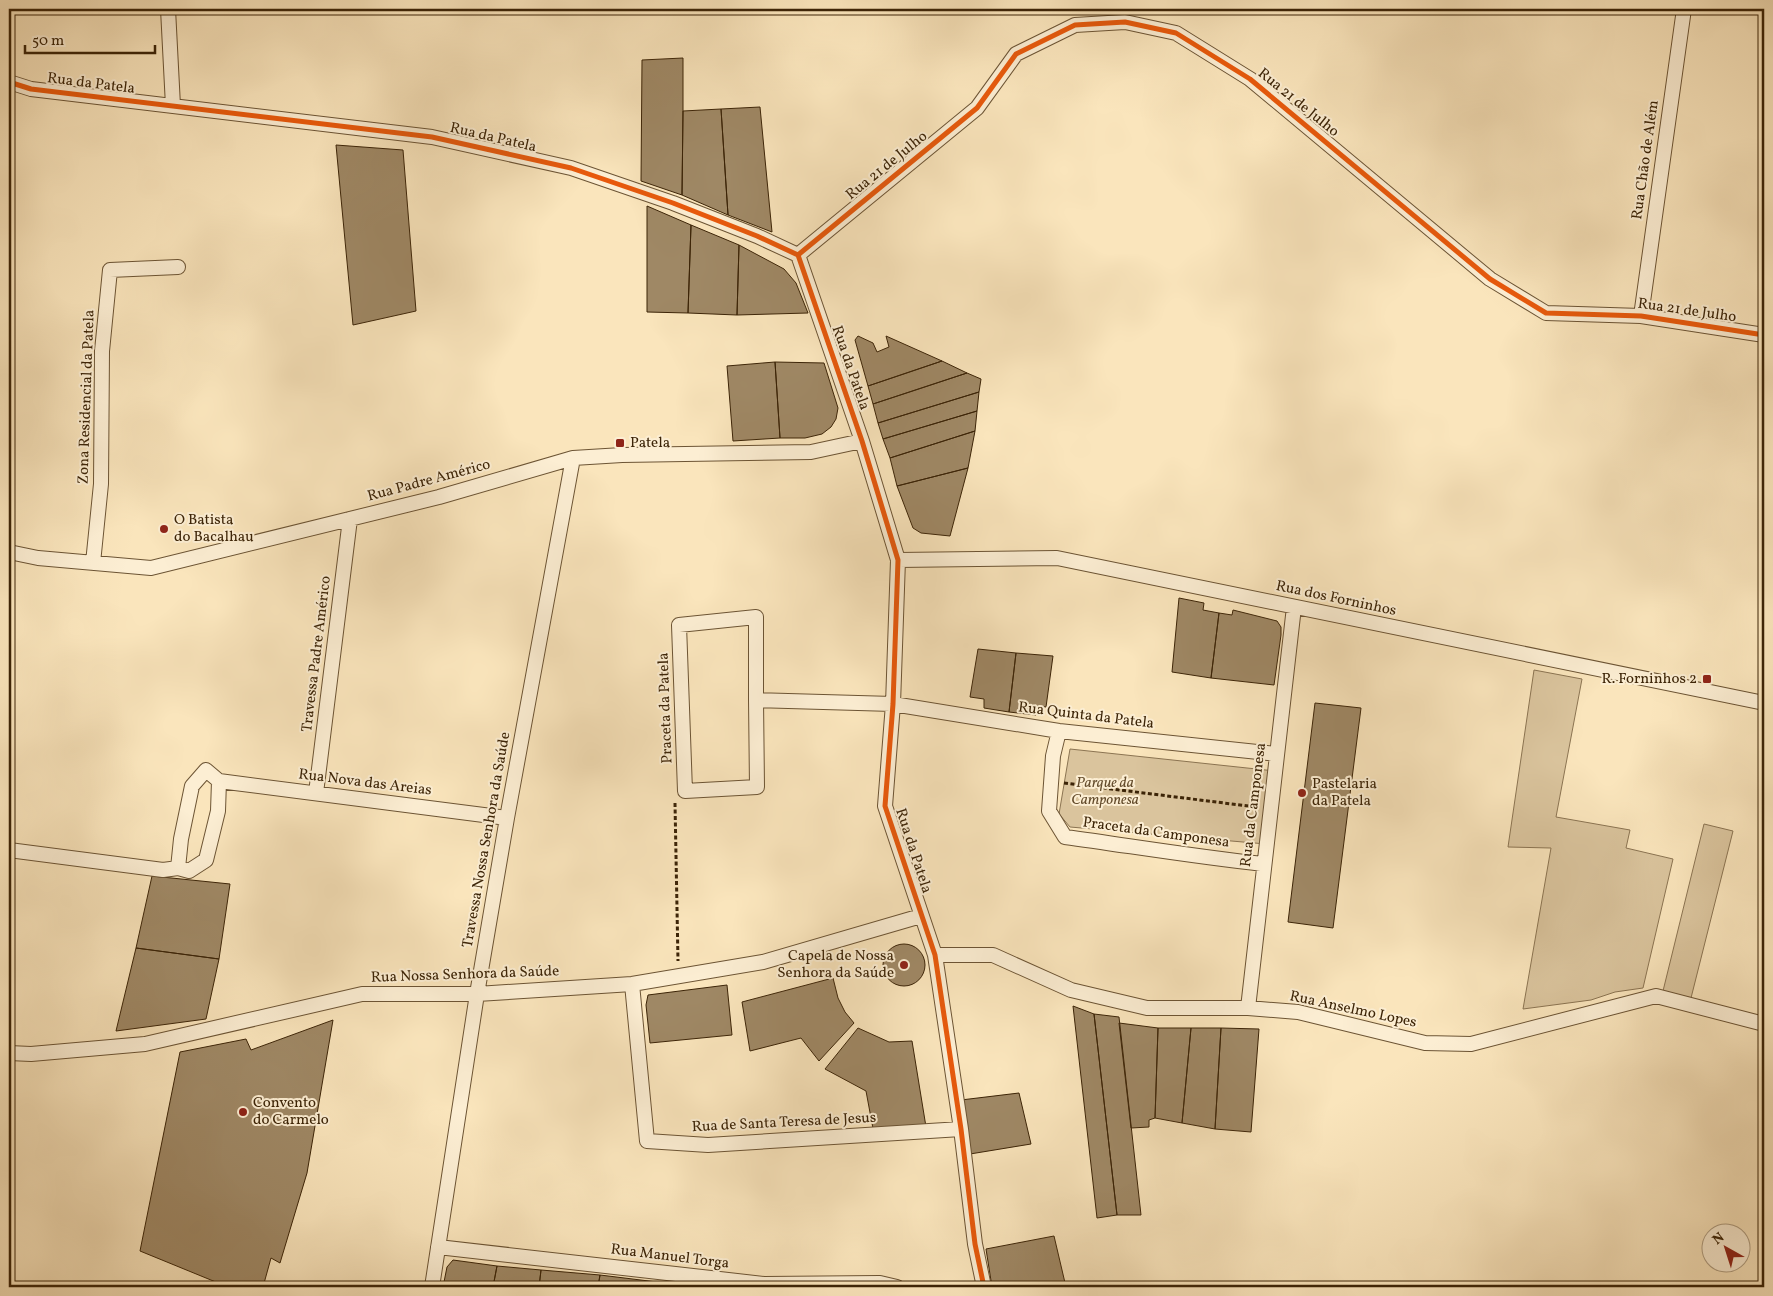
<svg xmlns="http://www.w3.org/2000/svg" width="1773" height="1296" font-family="Vollkorn,serif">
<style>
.green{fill:#dac49d;stroke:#8b7452}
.building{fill:#9f8865;stroke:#3c2407}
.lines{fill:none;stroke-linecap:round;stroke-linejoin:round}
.street-casing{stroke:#6c5434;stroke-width:16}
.path{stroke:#3c2407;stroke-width:3;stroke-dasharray:4 2.5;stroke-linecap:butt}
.street{stroke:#fceed3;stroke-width:14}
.cycleway-casing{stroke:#fceed3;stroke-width:8}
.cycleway{stroke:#e8590c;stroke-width:5}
.poi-dot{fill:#8f2418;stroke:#fceed3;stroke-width:2}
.labels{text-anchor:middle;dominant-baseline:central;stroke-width:4;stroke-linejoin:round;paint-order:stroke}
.street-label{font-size:15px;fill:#3c2407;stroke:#fceed3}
.poi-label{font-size:15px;fill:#3c2407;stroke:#fceed3;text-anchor:start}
.park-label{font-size:15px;font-style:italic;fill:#644c2c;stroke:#fceed3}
</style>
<rect width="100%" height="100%" fill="#fae5bc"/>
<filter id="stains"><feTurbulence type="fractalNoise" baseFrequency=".004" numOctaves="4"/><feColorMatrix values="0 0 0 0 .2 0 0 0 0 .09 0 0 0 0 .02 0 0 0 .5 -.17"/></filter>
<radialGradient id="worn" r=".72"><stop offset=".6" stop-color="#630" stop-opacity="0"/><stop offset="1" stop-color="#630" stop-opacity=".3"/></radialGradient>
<path class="green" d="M1534 670 1582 679 1556 817 1630 830 1626 848 1673 859 1643 988 1615 992 1591 1000 1523 1009 1551 848 1508 847Z
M1070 749 1275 771 1266 844 1070 827 1059 814Z
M1704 824 1733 831 1691 998 1663 991Z"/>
<path class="building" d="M683 58V111L682 195 641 181 642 60Z
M760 107 772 232 728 215 721 109Z
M721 109 728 215 682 195 683 111Z
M336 145 403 150 416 311 353 325Z
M647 206 691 225 688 313 647 312Z
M691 225 739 245 737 315 688 313Z
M739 245 784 269 796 283 808 313 737 315Z
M858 336 873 343 877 352 889 347 886 336 942 361 868 386 855 340Z
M942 361 967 373 873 404 868 386Z
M775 362 824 363 838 408 836 419 831 427 822 434 805 438H780Z
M775 362 780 438 733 441 727 366Z
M967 373 981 379 979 392 878 423 873 404Z
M979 392 977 411 883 439 878 423Z
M977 411 975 431 890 458 883 439Z
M975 431 968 468 897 486 890 458Z
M968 468 950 536 921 533 913 528 897 486Z
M1179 598 1204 603 1203 610 1219 613 1211 678 1172 672Z
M1233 610 1277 621 1281 627V635L1274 685 1211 678 1219 613 1232 615Z
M978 649 1016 653 1009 712 984 708V699L970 697Z
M1016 653 1053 656 1046 707 1037 706 1036 715 1009 712Z
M1315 703 1361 708 1333 928 1288 922Z
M152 876 230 884 219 959 136 948Z
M883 965a21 21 0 1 1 42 0a21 21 0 1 1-42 0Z
M136 948 219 959 206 1019 116 1031Z
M833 978 838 998 845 1012 854 1023 819 1061 801 1038 750 1051 742 1002Z
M727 985 732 1035 650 1043 646 1005 648 995Z
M1073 1006 1094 1014 1117 1215 1097 1218Z
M1094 1014 1119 1017 1141 1215H1117Z
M333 1020 307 1173 280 1263 271 1258 263 1287H228L140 1251 180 1052 246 1039 251 1050Z
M1119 1023 1158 1028 1155 1118 1149 1120V1127L1131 1128Z
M858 1028 889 1042 912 1041 927 1133 874 1134 866 1091 825 1069Z
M1158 1028H1191L1182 1123 1155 1118Z
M1191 1028H1221L1215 1129 1182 1123Z
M1221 1028 1259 1029 1251 1132 1215 1129Z
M1019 1093 1031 1144 970 1154 961 1100Z
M1054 1236 1066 1287H992L986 1249Z
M453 1260 497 1266 493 1287H443L447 1267Z
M497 1266 541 1270 539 1287H493Z
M541 1270 600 1275 598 1287H539Z
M600 1275 657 1282 656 1287H598Z
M657 1282 702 1287H656Z"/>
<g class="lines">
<defs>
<path id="street" d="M168 9 173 106
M9 82 31 89 432 137 571 168 673 203 757 236 798 255 862 441 898 560 893 704 885 806 935 955 961 1129 975 1244 984 1287
M798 255 977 108 1016 54 1075 25 1125 22 1176 33 1250 79 1490 279 1546 313 1641 316 1764 335
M1641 316 1684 9
M9 552 38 558 151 568 439 497 573 458 622 455 811 452 862 441
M898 560 1057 558 1764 703
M93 563 101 484 102 351 110 270 178 267
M756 700 757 787 685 791 679 625 756 617V700L893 704 1059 731 1277 754
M1059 731 1053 756 1049 811 1065 837C1131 846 1197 857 1263 864
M316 793 350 519
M9 850 163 870 178 868 189 871 206 860 218 811 219 781 507 818
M178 868 181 839 192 786 206 770 219 781
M935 955H993L1071 990 1147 1008H1248L1298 1012 1425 1043 1471 1044 1656 996 1764 1024
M632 984 647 1141 708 1145 961 1129
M1248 1008 1294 607
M9 1053 31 1054 145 1044 362 994H477L632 984 763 962 921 916
M438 1247 764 1284 880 1283 897 1287
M432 1287 477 994 507 818 573 458"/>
</defs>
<use href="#street" class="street-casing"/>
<path class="path" d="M1064 783 1256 807
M675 803 678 961"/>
<use href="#street" class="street"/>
<defs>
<path id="cycleway" d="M9 82 31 89 432 137 571 168 673 203 757 236 798 255 862 441 898 560 893 704 885 806 935 955 961 1129 975 1244 984 1287
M798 255 977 108 1016 54 1075 25 1125 22 1176 33 1250 79 1490 279 1546 313 1641 316 1764 335"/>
</defs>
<use href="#cycleway" class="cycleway-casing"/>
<use href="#cycleway" class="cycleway"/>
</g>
<g class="poi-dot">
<rect x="615" y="438" width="10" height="10" rx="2.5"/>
<circle cx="164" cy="529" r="5"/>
<rect x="1702" y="674" width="10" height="10" rx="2.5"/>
<circle cx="1302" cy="793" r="5"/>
<circle cx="904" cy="965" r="5"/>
<circle cx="243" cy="1112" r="5"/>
</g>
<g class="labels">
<g class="street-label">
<text transform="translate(91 84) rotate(7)">Rua da Patela</text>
<text transform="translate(1298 103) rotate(39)">Rua 21 de Julho</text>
<text transform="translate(493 138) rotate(13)">Rua da Patela</text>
<text transform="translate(1646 160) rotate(-82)">Rua Chão de Além</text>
<text transform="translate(887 166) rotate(-39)">Rua 21 de Julho</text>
<text transform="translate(1687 311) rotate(8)">Rua 21 de Julho</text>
<text transform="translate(850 368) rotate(71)">Rua da Patela</text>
<text transform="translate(87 397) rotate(-88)">Zona Residencial da Patela</text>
<text transform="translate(429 481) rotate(-15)">Rua Padre Américo</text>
<text transform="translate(1336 599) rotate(12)">Rua dos Forninhos</text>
<text transform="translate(317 654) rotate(-83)">Travessa Padre Américo</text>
<text transform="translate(666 708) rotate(-92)">Praceta da Patela</text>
<text transform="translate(1086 716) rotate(7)">Rua Quinta da Patela</text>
<text transform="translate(365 783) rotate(7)">Rua Nova das Areias</text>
<text transform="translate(1254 805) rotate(-83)">Rua da Camponesa</text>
<text transform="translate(1156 833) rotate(8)">Praceta da Camponesa</text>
<text transform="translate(487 840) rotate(-80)">Travessa Nossa Senhora da Saúde</text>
<text transform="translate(913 851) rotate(72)">Rua da Patela</text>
<text transform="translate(465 975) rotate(-2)">Rua Nossa Senhora da Saúde</text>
<text transform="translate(1353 1010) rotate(12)">Rua Anselmo Lopes</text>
<text transform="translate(784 1123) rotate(-3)">Rua de Santa Teresa de Jesus</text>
<text transform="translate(670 1257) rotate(7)">Rua Manuel Torga</text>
</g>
<g class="poi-label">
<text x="630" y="443">Patela</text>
<text x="174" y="520">O Batista<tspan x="174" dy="17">do Bacalhau</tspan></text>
<text x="1697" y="679" text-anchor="end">R. Forninhos 2</text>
<text x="1312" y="784">Pastelaria<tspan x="1312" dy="17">da Patela</tspan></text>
<text x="894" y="956" text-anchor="end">Capela de Nossa<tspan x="894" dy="17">Senhora da Saúde</tspan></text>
<text x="253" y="1103">Convento<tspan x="253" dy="17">do Carmelo</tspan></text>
</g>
<g class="park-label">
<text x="1105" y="783">Parque da<tspan x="1105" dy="17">Camponesa</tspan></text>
</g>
</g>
<rect width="1773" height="1296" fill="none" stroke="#fae5bc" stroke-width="30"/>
<rect x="10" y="10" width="1753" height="1276" fill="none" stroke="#3c2407" stroke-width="2.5"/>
<rect x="15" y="15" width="1743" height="1266" fill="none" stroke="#3c2407"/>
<g transform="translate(1726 1248) rotate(321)"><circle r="24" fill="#fceed3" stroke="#af9d81"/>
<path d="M0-4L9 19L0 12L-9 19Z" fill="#8f2418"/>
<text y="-8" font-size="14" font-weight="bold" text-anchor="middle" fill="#3c2407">N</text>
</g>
<path d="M25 45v8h130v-8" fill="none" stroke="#3c2407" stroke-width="2.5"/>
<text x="32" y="45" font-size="15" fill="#3c2407" stroke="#fceed3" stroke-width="4" paint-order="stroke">50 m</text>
<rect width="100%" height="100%" filter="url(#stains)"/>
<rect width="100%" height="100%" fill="url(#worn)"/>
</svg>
